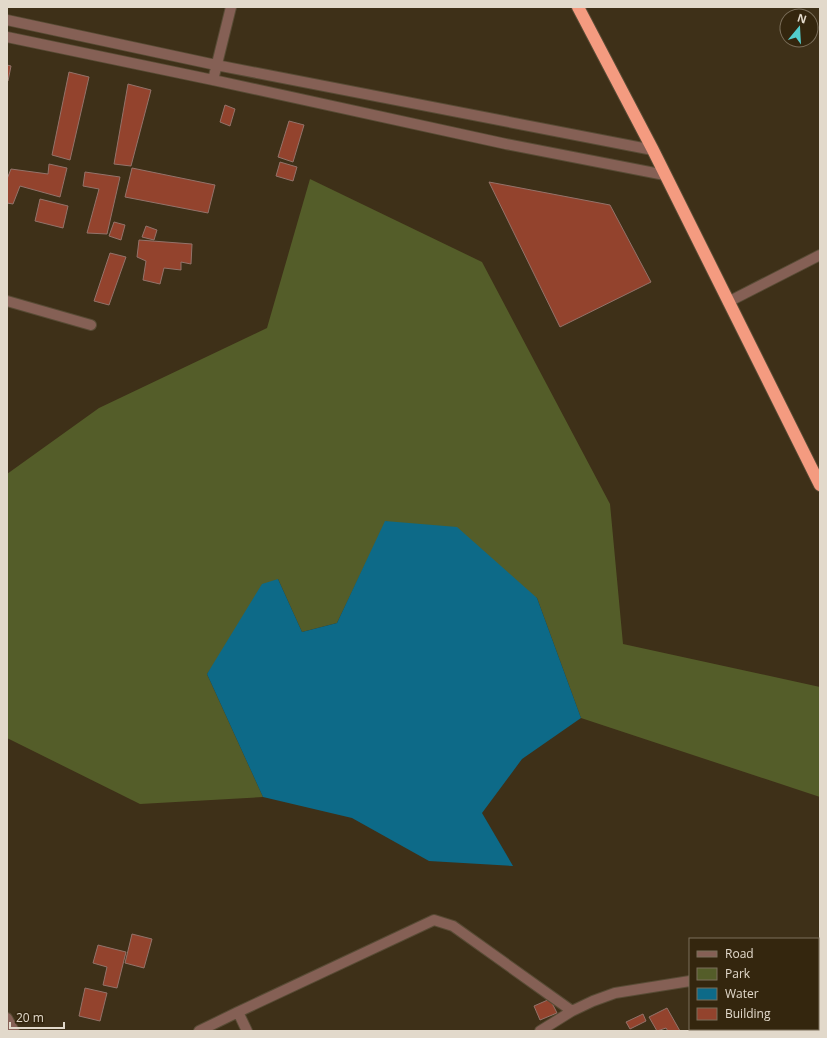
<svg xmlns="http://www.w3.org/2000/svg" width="827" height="1038" font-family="'Open Sans',sans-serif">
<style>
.green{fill:#545d29}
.water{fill:#0d6a88}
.building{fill:#93432d;stroke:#93736a}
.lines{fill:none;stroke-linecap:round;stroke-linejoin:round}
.minor-casing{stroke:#584b35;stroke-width:12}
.highway-casing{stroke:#584b35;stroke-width:14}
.minor{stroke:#856055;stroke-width:10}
.highway{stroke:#f49b80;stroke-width:12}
</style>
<rect width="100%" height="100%" fill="#3e3018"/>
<path class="green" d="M310 179 482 262 610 504 623 644 820 687V797L581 718 537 598 386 521 337 623 302 632 278 579 207 674 263 797 140 804 7 738V474L99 408 267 328Z"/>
<path class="water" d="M385 521 457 527 537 598 581 718 522 759 482 813 513 866 429 861 352 818 263 797 207 674 262 584 278 579 302 632 337 623Z"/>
<path class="building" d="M7 65 11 66 8 81H7Z
M69 72 89 77 70 160 52 155Z
M128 84 151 90 131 166 114 164Z
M225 105 235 109 230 126 220 122Z
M289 121 304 125 293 162 278 157Z
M280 162 297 167 293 181 276 176Z
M49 164 67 168 60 197 20 186 13 204 7 203V179L11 169 48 174Z
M132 168 215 185 208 213 125 197Z
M85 172 120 177 107 234 87 233 99 189 83 186Z
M489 182 610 205 651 282 560 327Z
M40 199 68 206 63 228 35 221Z
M114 222 125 225 121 240 109 236Z
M146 226 157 230 154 240 142 237Z
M139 240 192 244 191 264 181 262V270L164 268 160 284 143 280 146 261 137 257Z
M110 253 126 257 109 305 94 301Z
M132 934 152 939 144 968 125 963Z
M98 945 126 952 117 988 103 985 107 967 93 963Z
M85 988 107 993 100 1021 79 1016Z
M550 999 557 1013 540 1020 534 1006Z
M818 1000H820V1031H812L811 1029H818Z
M667 1008 680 1031H668L666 1028 657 1031 649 1017Z
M643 1014 646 1021 630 1029 626 1022Z"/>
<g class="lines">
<defs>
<path id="minor" d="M7 20 216 65 653 150
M7 37 213 80 506 144 665 175
M213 80 231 7
M7 301 91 325
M728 302 820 255
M818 990H820
M7 1018 14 1031
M199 1031 238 1012
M247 1031 238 1012 434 920 453 926 572 1011
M540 1031 572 1011 593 1001 615 993 690 981"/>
<path id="highway" d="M578 7 653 150 820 485"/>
</defs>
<use href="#minor" class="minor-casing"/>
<use href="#highway" class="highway-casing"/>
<use href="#minor" class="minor"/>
<use href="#highway" class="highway"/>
</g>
<rect width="827" height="1038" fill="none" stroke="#e2d9cb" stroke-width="16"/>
<rect x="689" y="938" width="130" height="92" fill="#34260e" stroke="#7a6e5a"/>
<rect x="697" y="951" width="20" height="6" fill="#856055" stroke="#7a6e5a"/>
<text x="725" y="958" font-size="12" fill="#e2d9cb">Road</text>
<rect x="697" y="968" width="20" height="12" fill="#545d29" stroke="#7a6e5a"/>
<text x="725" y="978" font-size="12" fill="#e2d9cb">Park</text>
<rect x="697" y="988" width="20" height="12" fill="#0d6a88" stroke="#7a6e5a"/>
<text x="725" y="998" font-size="12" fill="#e2d9cb">Water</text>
<rect x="697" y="1008" width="20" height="12" fill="#93432d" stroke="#7a6e5a"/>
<text x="725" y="1018" font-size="12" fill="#e2d9cb">Building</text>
<g transform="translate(799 28) rotate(18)"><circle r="19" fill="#34260e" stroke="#7a6e5a"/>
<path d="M0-3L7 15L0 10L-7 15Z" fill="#52cdcc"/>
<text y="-6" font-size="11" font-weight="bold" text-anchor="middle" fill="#e2d9cb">N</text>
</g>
<path d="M10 1022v6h54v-6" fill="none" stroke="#e2d9cb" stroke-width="2"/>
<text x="16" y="1022" font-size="12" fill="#e2d9cb" stroke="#34260e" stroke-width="3" paint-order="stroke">20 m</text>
</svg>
